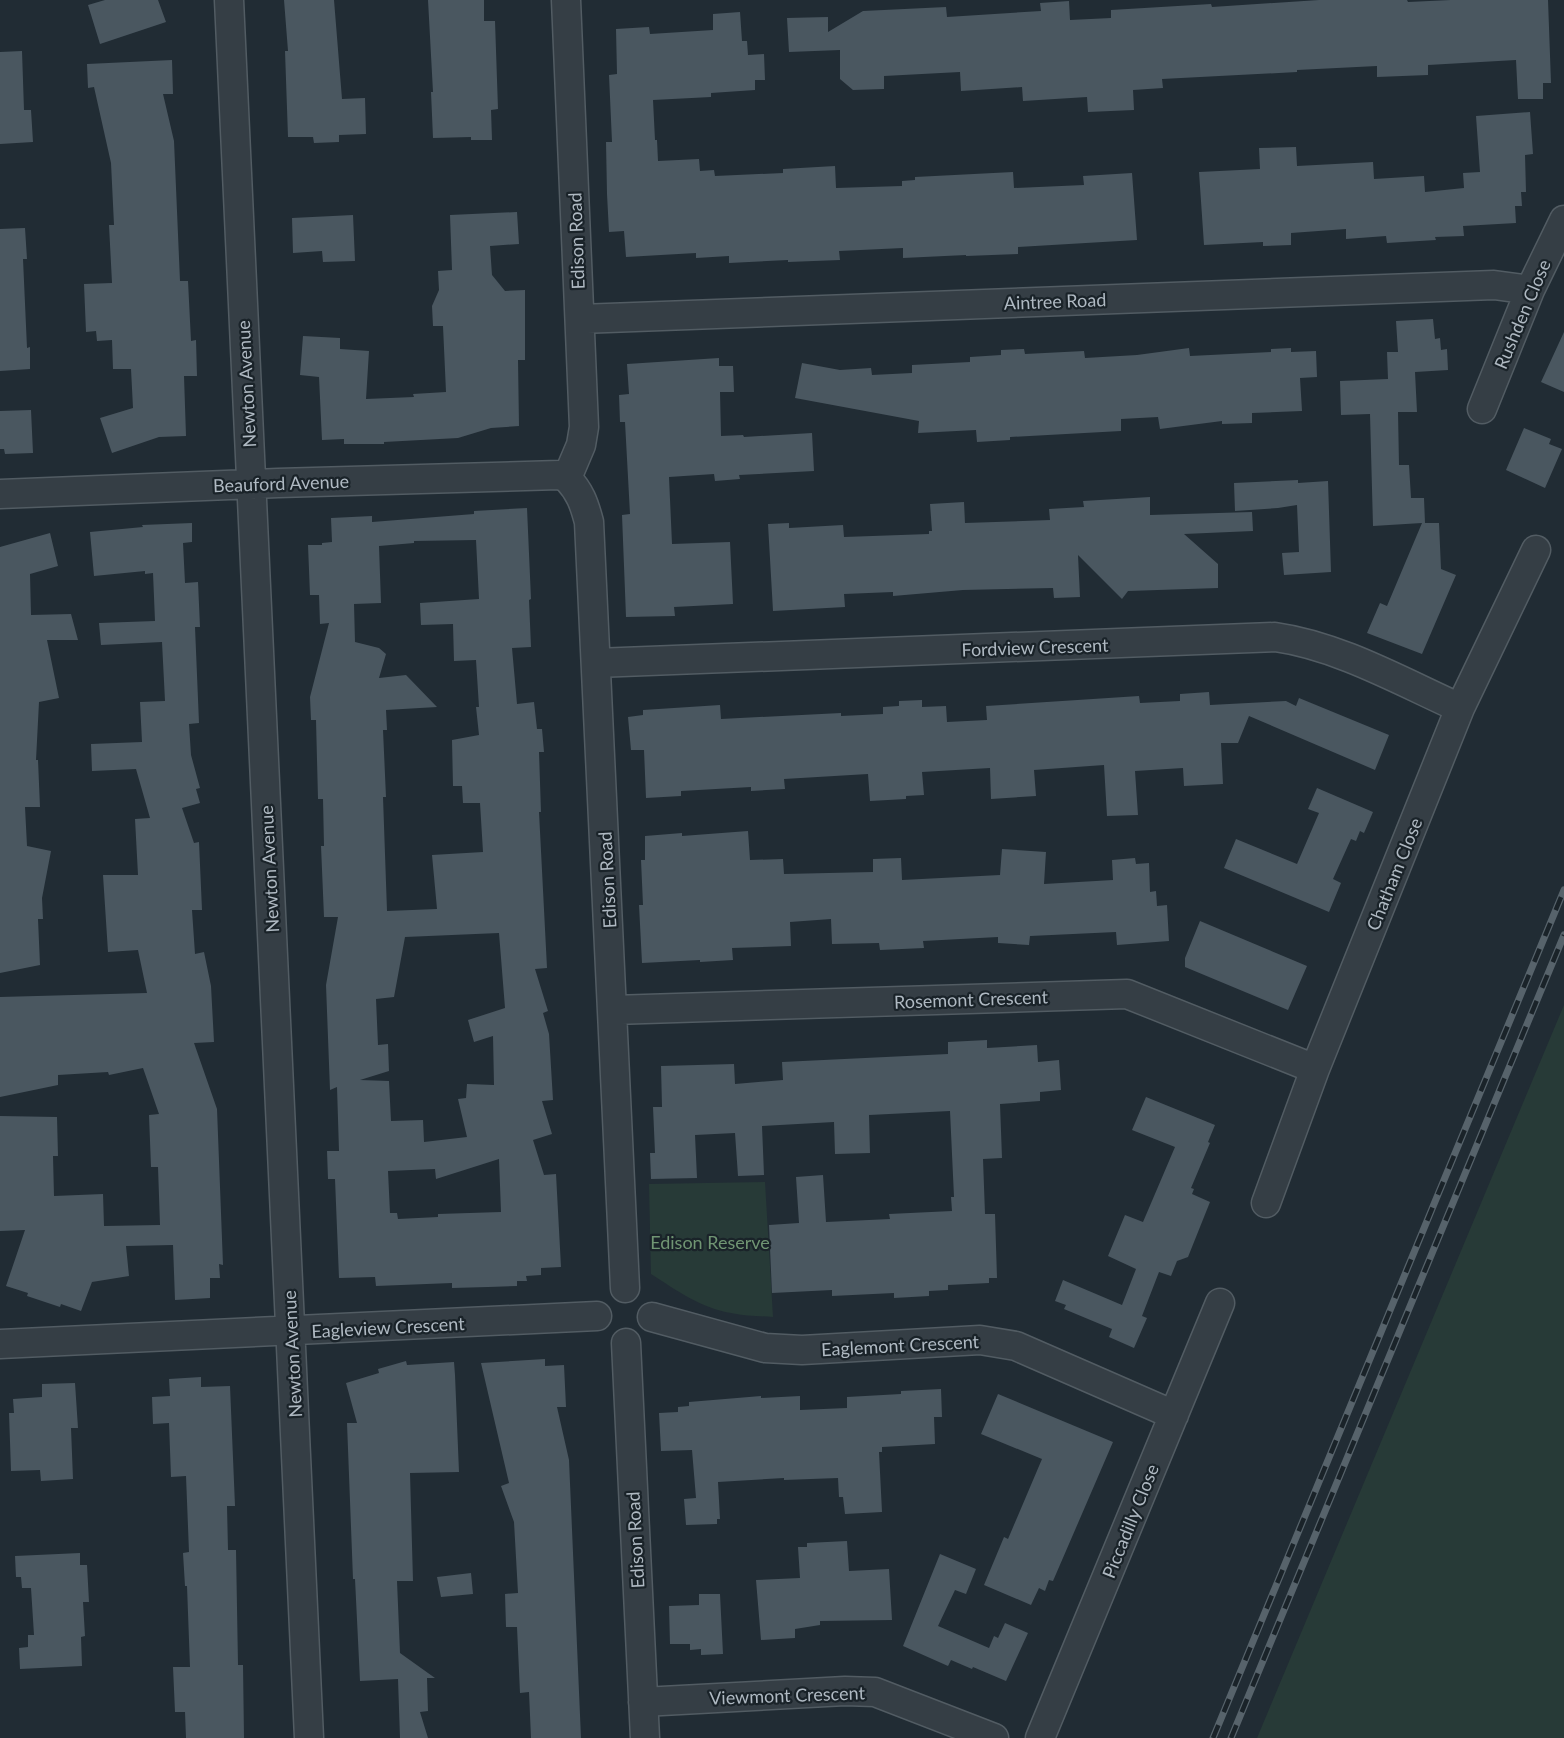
<svg xmlns="http://www.w3.org/2000/svg" width="1564" height="1738" font-family="Lato,sans-serif">
<style>
.green{fill:#273a37}
.building{fill:#4a5760;fill-rule:evenodd}
.lines{fill:none;stroke-linecap:round;stroke-linejoin:round}
.minor-casing{stroke:#525c63;stroke-width:31}
.minor{stroke:#353e45;stroke-width:28}
.rail-casing{stroke:#57636b;stroke-width:7}
.rail{stroke:#1a2329;stroke-width:4.5;stroke-dasharray:14;stroke-linecap:butt}
.labels{text-anchor:middle;dominant-baseline:central;stroke-width:4.5;stroke-linejoin:round;paint-order:stroke}
.street-label{font-size:18px;fill:#afb9c2;stroke:#1a2329}
.park-label{font-size:18px;fill:#709573;stroke:#1a2329}
</style>
<rect width="100%" height="100%" fill="#212c34"/>
<path class="green" d="M1564 1005V1738H1257Z
M765 1182 773 1317C759 1316 745 1316 731 1313 701 1308 676 1290 651 1274L649 1184Z"/>
<path class="building" d="M105 0H158L166 22 100 44 88 5Z
M284 0H334L342 99 365 98 366 134 339 135V142L314 143 313 137H288L285 51H288Z
M428 0H484V21H495L498 109 491 110 492 140H471V137L433 138 431 92H433Z
M1319 0H1407L1408 2 1451 0H1548L1551 83H1543V99H1518L1516 60 1428 65V75L1377 77V66L1297 70V72L1162 79 1163 88 1133 90 1134 110 1088 112 1087 97 1023 101 1022 87 961 91 960 72 884 76V89L853 90 840 79V50L789 52 787 18 828 17V32L863 11 946 7 947 17 1041 11 1040 3 1069 1 1070 20 1111 18V10L1211 4 1212 7Z
M740 12 742 41H747L748 55 764 54 765 80H755V90L711 93V97L653 100 655 140H657L658 161 699 159 700 171 714 170 715 176 783 173V169L835 166 836 188 902 186V181L915 180V177L1013 172 1014 188 1084 185 1083 176 1132 173 1137 240 1018 247V254L966 256V255L903 258V248L839 251 840 260 788 262V260L729 263V256L696 258V253L626 257 624 231 609 232 607 194 606 142H612L609 75 617 74 616 29 649 27 650 34 713 30V14Z
M22 51 24 110H31L33 142 0 144V52Z
M172 60 173 94H163L174 141 180 281H188L191 341 196 340 197 376H184L186 436 159 437 112 453 100 418 133 408 131 369H113L112 340 97 341 96 331 86 332 84 284 112 283 109 225H114L111 163 94 87 88 88 87 64Z
M1530 112 1533 154 1525 155 1526 192H1521L1522 206H1515L1516 223 1463 226 1464 236 1435 237 1436 240 1387 243 1386 236 1346 239V229L1291 233V245L1263 246V242L1204 245 1199 172 1260 169 1259 148 1296 147 1297 166 1373 162 1374 179 1424 176 1425 192 1464 188 1463 173 1480 172 1476 116Z
M517 212 519 244 490 246 492 275 505 291 525 290V360H518L519 426 491 428 458 438 384 442V444H344V439L322 440 319 377 300 375 303 336 340 338V349L369 351 366 399 414 397 413 394 446 392 443 326H433L432 306 439 290 438 271 452 270 450 215Z
M353 215 355 261 323 262 322 251 293 253 292 218Z
M25 228 27 259H23L27 348 30 347V369L0 371V229Z
M1433 319 1435 339 1440 338 1441 350 1447 349 1448 370 1415 372 1417 412H1398L1399 465H1409L1411 498H1424L1425 523H1423H1439L1441 569 1456 575 1422 654 1367 633 1380 603 1387 606 1422 523 1373 526 1370 414 1341 415 1340 381 1388 379 1387 352H1398L1396 321Z
M1564 332V392L1541 382Z
M1189 348 1190 356 1271 352V349L1291 348V352L1316 351 1317 377 1300 378 1302 411 1252 413V423L1222 424V421L1160 429 1158 417 1121 419V431L1010 437V440L977 442 976 430 918 433 919 421 795 398 802 363 840 370 871 368 872 375 912 373V365L970 362V357L1001 355V350L1024 349 1025 354 1084 351 1085 358 1137 355Z
M719 358V366H733L734 392H720L721 436 743 435 744 437 812 433 814 471 739 475 740 479 715 481 714 474 669 477 672 544 730 542 733 604 674 607 675 616 626 617 622 515 630 514 625 422H620L619 395 629 394 627 364Z
M31 410 33 453 5 454 4 449H0V411Z
M1524 428 1551 439 1549 444 1562 449 1545 488 1506 470Z
M1298 480V483L1328 481 1331 572 1284 575 1282 553 1299 552 1297 505 1278 508 1235 511 1234 483Z
M1150 497V515L1252 512 1253 531 1184 534 1218 564V588L1128 591 1122 599 1078 555 1080 597 1054 598 1053 588 963 590 893 596V592L844 594 845 607 773 611 768 524 789 523V528L843 525 844 537 929 534V531H932L930 504 964 502 965 523 1050 520 1049 509 1084 507 1083 501Z
M527 508 531 599 529 600 531 647 512 648 517 704 534 702 537 729H542L544 752H539L541 812H539L547 968 535 969 548 1011 543 1013 549 1034 553 1100 542 1101 552 1134 533 1140 544 1175 556 1174 561 1267 541 1268V1275L526 1276 527 1281H517V1286L488 1287 452 1288V1283L376 1286 375 1277 339 1278 335 1179H328L327 1151H339L337 1087 330 1090 326 985 338 917H324L321 846H324L323 799H318L316 720H311L310 697 329 623 320 624 319 595H310L308 545H322V543L332 542 331 518 372 516V522L474 514V511ZM476 540 479 599 420 603 421 625 453 624 454 661 476 660 479 707H476L479 735 452 740 453 786H462L463 803H480L483 852 432 855 437 909 387 911 383 797H386L383 730H387L386 710 437 707 406 675 379 678 386 654 379 648 355 642 354 604 381 603 379 546 414 543V541ZM499 933 505 1008 468 1020 474 1042 493 1036 494 1085 467 1084 466 1098 458 1099 467 1137 424 1142 423 1120 391 1121 389 1081 360 1080 389 1071 388 1044 378 1045 376 999 394 997 405 937ZM499 1159 501 1212 438 1214V1217L398 1219 397 1213H390L388 1171 435 1169 436 1179Z
M192 523V542L183 543 185 583 198 582 200 627H195L199 723 189 724 191 755 200 788 196 789 200 803 182 808 194 843 199 842 202 910H192L195 954 204 952 211 986 214 1042 194 1043 217 1109 223 1265 219 1264 220 1278H210V1298L175 1300 173 1245 126 1246 129 1276 92 1282 81 1311 61 1304 60 1307 27 1296 28 1293 6 1286 25 1230 0 1231V1116L57 1117 58 1156H53L54 1196 103 1194 104 1226 160 1225 158 1167H151L149 1115 159 1114 143 1068 109 1075 108 1072 58 1075V1085L0 1097V997L147 993 138 950 108 952 103 875H138L135 819 150 818 136 769 92 771 91 744 142 742 140 702 165 701 162 642 101 645 99 623 155 621 153 573 145 574V571L94 576 90 532 143 527 142 525Z
M50 533 58 566 30 574 31 615 71 614 78 640H47L59 698 39 702 36 760H38L40 807H25L27 846 51 851 42 898 43 919H38L40 965 0 973V547Z
M1209 692 1210 705 1286 701 1296 706 1299 698 1389 735 1375 770 1249 716 1238 743H1221L1223 784 1184 786 1183 768 1135 771 1138 815 1107 816 1104 765 1034 770 1036 796 991 799 990 768 922 772 924 795 906 796V799L870 801 868 774 784 779 785 789 751 791V787L681 791V796L646 798 644 750H631L628 717 643 715V710L720 705 721 719 841 713V716L883 714V707L899 706V701L922 700V707L946 706 947 722 987 720 986 706 1139 696 1140 703 1180 701V694Z
M1317 788 1373 812 1364 833 1360 831 1356 841 1351 839 1333 879 1341 883 1329 912 1224 868 1236 839 1297 864 1319 813 1308 809Z
M748 831 750 860 783 859 784 874 873 872V859L901 858 902 880 1000 875 1002 849 1046 852 1044 884 1113 880 1112 860 1135 858 1136 864 1149 863 1150 892 1156 891 1157 906 1167 905 1169 941 1117 945 1116 932 1030 936 1029 945 998 943V937L923 941 924 948 880 950 879 943 832 944 831 919 790 922 791 946 732 948 733 960 700 962V960L642 963 639 905H643L641 860H645V836L682 833V836Z
M1200 921 1307 966 1288 1010 1185 967V958Z
M987 1040V1048L1037 1045 1038 1062 1059 1060 1061 1090 1040 1092V1101L1000 1104 1002 1158 983 1159 985 1214H995L997 1278H989V1283L948 1285V1290L929 1291V1296L894 1298V1293L832 1296V1290L772 1293 769 1225 799 1223 796 1177 823 1175 826 1222 890 1219 889 1214 952 1211 951 1197H954L950 1111 869 1115 870 1153 835 1154 834 1122 762 1126 764 1175 738 1176 735 1133 695 1135 697 1178 651 1179 650 1153H655L653 1107H662L661 1066 734 1064 735 1084 783 1080 782 1062 948 1054V1042Z
M1146 1097 1215 1125 1208 1142 1210 1143 1191 1188 1194 1189 1192 1194 1210 1202 1188 1257 1177 1261 1171 1276 1159 1272 1142 1316 1147 1318 1134 1348 1109 1337 1112 1329 1064 1309 1066 1305 1055 1301 1063 1280 1122 1305 1136 1269 1108 1256 1125 1215 1143 1222 1175 1147 1132 1130Z
M545 1359V1366L564 1365 566 1407H557L569 1460 581 1738H531L529 1692 520 1693 517 1627H506L505 1594 518 1593 514 1522 501 1486 509 1483 481 1363Z
M406 1361 407 1365 454 1362 455 1375 459 1472 410 1473 413 1581H397L400 1653 435 1678H427L428 1711 420 1712 428 1738H400L398 1679 360 1681 355 1579H353L347 1423H357L346 1383 379 1373 378 1369Z
M201 1377V1387L230 1386 235 1506H227L228 1550H236L238 1665H243L244 1738H186L185 1712H175L173 1667H190L187 1586H185L183 1553 189 1552 186 1476 171 1477 169 1423 153 1424 152 1397 170 1396 169 1379Z
M75 1383 78 1428H71L73 1479 41 1481 40 1470 11 1471 9 1413H14L13 1399 42 1397V1384Z
M941 1389 942 1417H934L935 1444 882 1447V1452H879L882 1512 845 1514 843 1497H839L838 1478 784 1480V1478L718 1482 720 1519H717V1524L686 1525 684 1499 696 1498 692 1450 661 1451 659 1413 678 1412V1407L689 1406V1402L761 1396V1398L800 1396V1410L847 1408V1397L901 1394V1391Z
M998 1394 1113 1442 1053 1581 1049 1580 1045 1591 1039 1588 1031 1605 984 1585 1004 1537 1008 1539 1042 1459 981 1434Z
M847 1541 849 1571 889 1569 892 1620 820 1621V1625L795 1629V1638L761 1640 756 1580 800 1578 798 1547H807V1543Z
M80 1553V1565H87L89 1602H83L85 1636 81 1637 82 1666 20 1669 19 1648 28 1647V1635H34L31 1588H22L21 1577H16L15 1556Z
M940 1554 976 1569 966 1594 955 1590 938 1626 989 1648 994 1636 998 1638 1005 1623 1028 1633 1006 1681 973 1667 972 1669 951 1660 948 1666 903 1646Z
M471 1573 473 1594 441 1597 437 1577Z
M699 1594H720L723 1654 701 1655V1649L690 1650V1644H670L669 1606 699 1605Z"/>
<g class="lines">
<defs>
<path id="minor" d="M229 0 309 1738
M580 319 1494 285 1530 290
M1482 409 1530 290 1564 220
M567 478C580 492 584 503 589 522L625 1288
M0 494 278 483 559 475 567 478 581 445 584 427 566 0
M596 663 1275 637C1339 646 1402 682 1460 708
M613 1010 1127 994 1315 1069
M1266 1203 1315 1069 1460 708 1536 550
M652 1317 765 1348 802 1350 980 1340 1016 1346 1174 1415
M626 1343 645 1738
M0 1344 597 1316
M643 1702 845 1691 875 1692 994 1738
M1040 1738 1220 1303"/>
</defs>
<use href="#minor" class="minor-casing"/>
<use href="#minor" class="minor"/>
<defs>
<path id="rail" d="M1213 1738 1564 890
M1231 1738 1564 935"/>
</defs>
<use href="#rail" class="rail-casing"/>
<use href="#rail" class="rail"/>
</g>
<g class="labels">
<g class="street-label">
<text transform="translate(576 241) rotate(-92)">Edison Road</text>
<text transform="translate(1055 301) rotate(-2)">Aintree Road</text>
<text transform="translate(1522 314) rotate(-67)">Rushden Close</text>
<text transform="translate(246 384) rotate(-93)">Newton Avenue</text>
<text transform="translate(281 483) rotate(-2)">Beauford Avenue</text>
<text transform="translate(1035 647) rotate(-2)">Fordview Crescent</text>
<text transform="translate(269 869) rotate(-93)">Newton Avenue</text>
<text transform="translate(1394 874) rotate(-68)">Chatham Close</text>
<text transform="translate(607 880) rotate(-93)">Edison Road</text>
<text transform="translate(971 999) rotate(-2)">Rosemont Crescent</text>
<text transform="translate(388 1327) rotate(-3)">Eagleview Crescent</text>
<text transform="translate(900 1345) rotate(-3)">Eaglemont Crescent</text>
<text transform="translate(292 1354) rotate(-93)">Newton Avenue</text>
<text transform="translate(1130 1521) rotate(-68)">Piccadilly Close</text>
<text transform="translate(635 1540) rotate(-93)">Edison Road</text>
<text transform="translate(787 1695) rotate(-2)">Viewmont Crescent</text>
</g>
<g class="park-label">
<text x="710" y="1242">Edison Reserve</text>
</g>
</g>
</svg>
